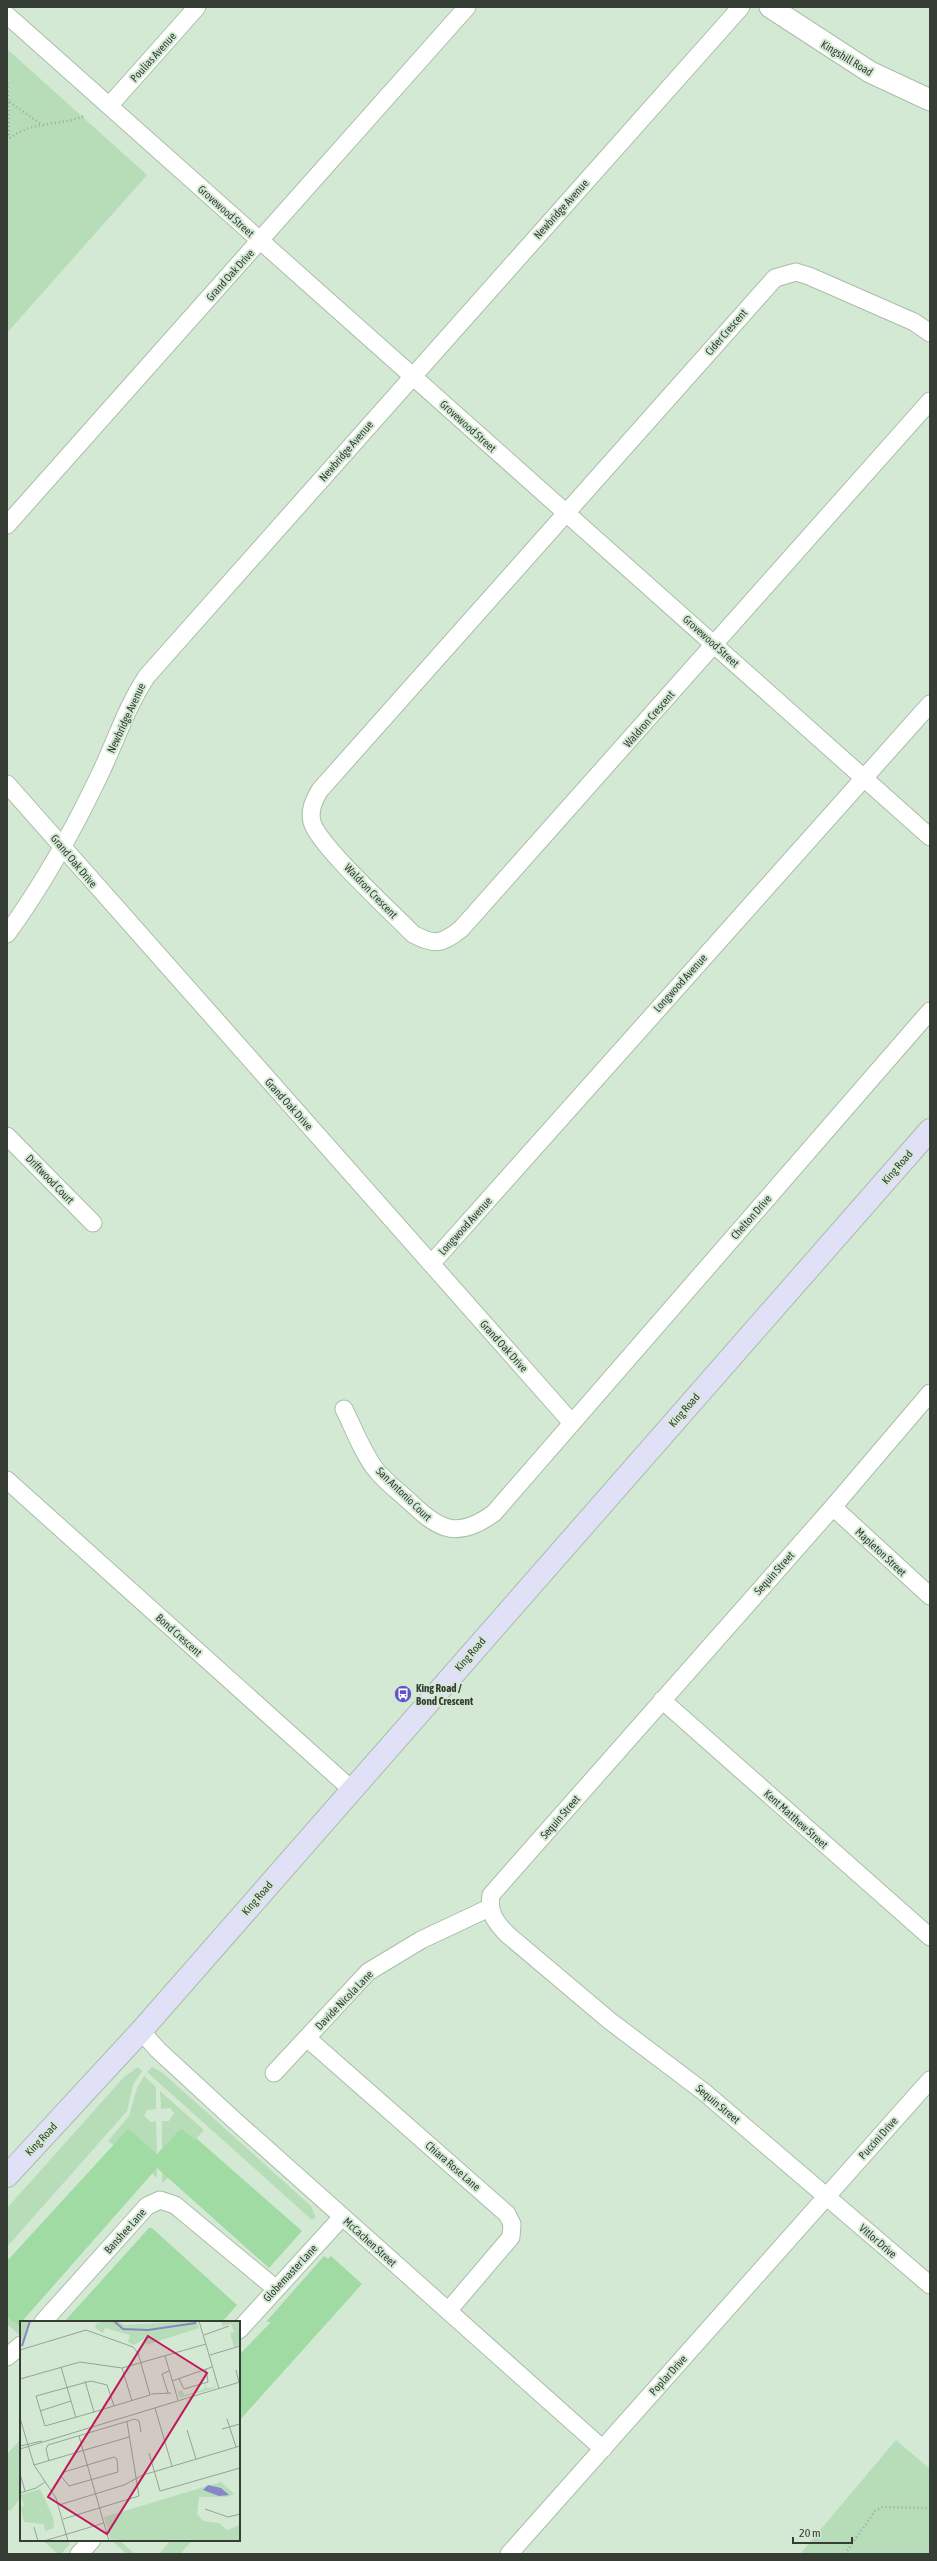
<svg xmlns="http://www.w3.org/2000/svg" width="937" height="2561" font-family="'Asap Condensed',sans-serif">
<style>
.green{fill:#b6ddb8}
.building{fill:#9fdba2}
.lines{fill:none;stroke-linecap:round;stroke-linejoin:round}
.minor-casing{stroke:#a9bda9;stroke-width:19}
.tertiary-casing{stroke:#a9bda9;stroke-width:23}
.secondary-casing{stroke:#a9bda9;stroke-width:24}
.path{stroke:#9bab9b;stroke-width:2.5;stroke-dasharray:1 3;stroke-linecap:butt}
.minor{stroke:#fff;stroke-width:17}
.tertiary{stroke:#fff;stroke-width:21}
.secondary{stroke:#e0e0f6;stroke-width:22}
.labels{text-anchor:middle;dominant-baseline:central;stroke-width:4;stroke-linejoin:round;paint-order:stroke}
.street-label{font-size:11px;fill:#353d35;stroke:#d4e9d4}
.poi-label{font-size:11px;font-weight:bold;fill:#353d35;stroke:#d4e9d4;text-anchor:start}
.inset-river{fill:none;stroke:#8786c9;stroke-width:2}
.inset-road{fill:none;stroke:#94a494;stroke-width:1}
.view{fill:#c2185b;fill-opacity:0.15;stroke:#c2185b;stroke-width:2}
.inset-edge{fill:none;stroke:#353d35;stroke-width:2}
</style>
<rect width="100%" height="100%" fill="#d4e9d4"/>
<path class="green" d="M7 49 147 175 7 333Z
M138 2067 142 2071 133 2085 127 2111 7 2247V2208L124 2077Z
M152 2067 163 2073 311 2206 316 2218 311 2219 147 2072Z
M144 2076 156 2087V2109L147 2110 144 2116 151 2122 156 2121 157 2153H153L157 2162V2178L144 2166 108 2141 129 2116 137 2088Z
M160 2091 204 2130 195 2140 181 2128 169 2141 168 2178 162 2183V2121H169L174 2113 170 2108 161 2109Z
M7 2316 21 2328 18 2334 7 2324Z
M21 2439V2498L10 2511 7 2509V2454Z
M896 2440 930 2469V2554H800Z
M42 2540H66L70 2544 61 2554H58Z
M111 2540H119L135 2554H127Z
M171 2540H193L180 2554H159Z"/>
<path class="building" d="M181 2128 195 2140 196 2138 302 2231 269 2268 157 2168 18 2326 7 2316V2261L128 2129 157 2154Z
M149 2228H152L237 2305 222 2322H64Z
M324 2256 328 2259 331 2256 362 2284 239 2421V2355L271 2322H266Z"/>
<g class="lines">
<defs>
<path id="minor" d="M7 15 930 837
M109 106 197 7
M930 333 914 322 809 276 796 272 775 278 320 790C314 800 309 810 312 822 318 845 393 913 413 934 435 946 442 944 461 929L930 401
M7 525 467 7
M7 784 572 1423
M7 934C44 883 74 829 101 772 116 740 127 706 147 676L741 7
M7 1136 93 1223
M431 1264 930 704
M930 1393 833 1507 491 1895C488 1913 496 1923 508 1935L610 2021 704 2092 930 2285
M344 1409C353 1427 364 1456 377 1471 386 1482 398 1491 409 1501 439 1530 457 1540 494 1513L930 1011
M7 1480 351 1789
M833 1507 930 1596
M662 1700 930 1937
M141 2031 158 2050 233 2119 603 2449
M307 2038 507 2214 512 2224 511 2237 448 2311
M274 2073 368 1972 421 1940 489 1908
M43 2322 147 2206 160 2200 175 2205 275 2288
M239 2330 342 2217
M7 2357 21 2345
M79 2554 92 2540
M509 2554 930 2080"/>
<path id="tertiary" d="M770 7 870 72 930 100"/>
<path id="secondary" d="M7 2176 141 2031 930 1130"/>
</defs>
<use href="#minor" class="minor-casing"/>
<use href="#tertiary" class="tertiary-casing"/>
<use href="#secondary" class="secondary-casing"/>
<path class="path" d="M7 79 8 101 41 124
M8 102 9 138
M7 141C26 121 62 126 84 116
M845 2554 875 2511 883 2507 930 2508"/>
<use href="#minor" class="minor"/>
<use href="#tertiary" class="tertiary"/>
<use href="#secondary" class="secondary"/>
</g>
<defs>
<symbol id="bus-disc" viewBox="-11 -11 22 22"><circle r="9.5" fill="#6151ca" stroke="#d4e9d4"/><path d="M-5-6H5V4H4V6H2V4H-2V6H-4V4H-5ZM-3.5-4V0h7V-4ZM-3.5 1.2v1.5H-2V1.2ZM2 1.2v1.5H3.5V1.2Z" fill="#fff"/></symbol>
</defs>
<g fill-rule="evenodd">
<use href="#bus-disc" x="393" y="1684" width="20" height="20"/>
</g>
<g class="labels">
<g class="street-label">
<text transform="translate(153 57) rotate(-48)">Poulias Avenue</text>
<text transform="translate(847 58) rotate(31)">Kingshill Road</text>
<text transform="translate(561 209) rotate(-48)">Newbridge Avenue</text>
<text transform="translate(226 211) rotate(42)">Grovewood Street</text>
<text transform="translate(230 275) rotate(-48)">Grand Oak Drive</text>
<text transform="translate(726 332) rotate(-49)">Cider Crescent</text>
<text transform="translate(468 426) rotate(42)">Grovewood Street</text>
<text transform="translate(346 451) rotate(-49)">Newbridge Avenue</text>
<text transform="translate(711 641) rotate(42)">Grovewood Street</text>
<text transform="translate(126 718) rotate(-65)">Newbridge Avenue</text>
<text transform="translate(649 719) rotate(-49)">Waldron Crescent</text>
<text transform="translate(74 861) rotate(50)">Grand Oak Drive</text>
<text transform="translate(371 891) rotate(46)">Waldron Crescent</text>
<text transform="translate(680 983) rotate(-48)">Longwood Avenue</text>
<text transform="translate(289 1104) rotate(48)">Grand Oak Drive</text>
<text transform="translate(897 1167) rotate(-49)">King Road</text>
<text transform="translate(50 1179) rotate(46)">Driftwood Court</text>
<text transform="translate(751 1217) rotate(-49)">Chelton Drive</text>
<text transform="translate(465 1226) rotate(-48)">Longwood Avenue</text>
<text transform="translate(504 1346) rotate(48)">Grand Oak Drive</text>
<text transform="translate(684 1410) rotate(-49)">King Road</text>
<text transform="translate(404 1494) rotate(44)">San Antonio Court</text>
<text transform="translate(881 1552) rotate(43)">Mapleton Street</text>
<text transform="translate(774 1573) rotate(-48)">Sequin Street</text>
<text transform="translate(179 1635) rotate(42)">Bond Crescent</text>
<text transform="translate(470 1654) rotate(-49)">King Road</text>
<text transform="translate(560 1817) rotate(-49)">Sequin Street</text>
<text transform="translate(796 1819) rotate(42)">Kent Matthew Street</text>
<text transform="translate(257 1898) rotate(-49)">King Road</text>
<text transform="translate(344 2000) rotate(-46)">Davide Nicola Lane</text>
<text transform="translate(718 2104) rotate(40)">Sequin Street</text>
<text transform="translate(878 2138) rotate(-48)">Puccini Drive</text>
<text transform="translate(41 2139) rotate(-47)">King Road</text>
<text transform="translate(453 2166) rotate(41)">Chiara Rose Lane</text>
<text transform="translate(125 2231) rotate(-48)">Banshee Lane</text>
<text transform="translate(878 2241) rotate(41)">Vitlor Drive</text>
<text transform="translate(370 2242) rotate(42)">McCachen Street</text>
<text transform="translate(290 2273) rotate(-47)">Globemaster Lane</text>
<text transform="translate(668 2375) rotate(-48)">Poplar Drive</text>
</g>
<g class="poi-label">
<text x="416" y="1688">King Road /<tspan x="416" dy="13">Bond Crescent</tspan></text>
</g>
</g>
<g transform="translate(20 2321)">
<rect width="220" height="220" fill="#d4e9d4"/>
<path d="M0 0H9L3 20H0ZM79 0H98L104 4 177 0 179 7 126 24 124 18 114 24 108 21 110 14 82 6 85 7 83 12 75 7 77 1 79 4ZM201 0H220V24L214 26 210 12 214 11 211 3 203 5ZM195 60V67L160 77 154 62 157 71 162 69 164 74 178 70 177 65 179 70 185 67 184 63 187 67 194 66ZM201 161 214 173 207 176H179L177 193 183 200 199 202 207 209 220 204V220H91L84 196ZM20 168 33 196 34 207 25 210 24 203 4 201 1 187 4 184 0 174Z" fill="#b6ddb8"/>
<path d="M188 164 201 167 209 174 199 175 183 169Z" fill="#8786c9"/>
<path class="inset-river" d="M94 0 103 8 128 9 176 2M2 25 10 0"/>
<path class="inset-road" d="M179 0 199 68M184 14 209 5M0 29 66 9 113 26 118 32 130 74 74 91 25 105 16 75 71 60 87 64 94 85M190 34 220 25M145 35 158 79M41 46 56 97M102 47 112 80M216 49 219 62M0 58 60 41 102 47 186 23M159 58 164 68 188 61 186 48M65 60 74 91M152 60 192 46M148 72 142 53 149 50M131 73 151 72M135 87 152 145M20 90 51 80M0 97 14 144 36 177 48 220M207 98 216 126M202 108 220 103M167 109 176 138M59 115 89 220M0 125 22 120M0 128 220 61M129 132 140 170 220 147M94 136 97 138 98 151 49 165 41 155 44 151ZM29 140 26 128 28 124 115 98 119 100 121 111M14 144 109 116M0 153 5 170M0 172 16 167 25 161M39 184 104 164 123 154 220 125M185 188 208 196 220 193M43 198 119 175 107 101M14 206 18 220M24 220 84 202"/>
<path class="view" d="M128 15 187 52 87 213 28 176Z"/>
<rect width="220" height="220" class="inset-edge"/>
</g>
<rect width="937" height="2561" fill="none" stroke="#353d35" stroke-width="16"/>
<path d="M793 2537v6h59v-6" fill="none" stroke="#353d35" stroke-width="2"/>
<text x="799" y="2537" font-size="12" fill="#353d35" stroke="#d4e9d4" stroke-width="3" paint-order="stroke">20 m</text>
</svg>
